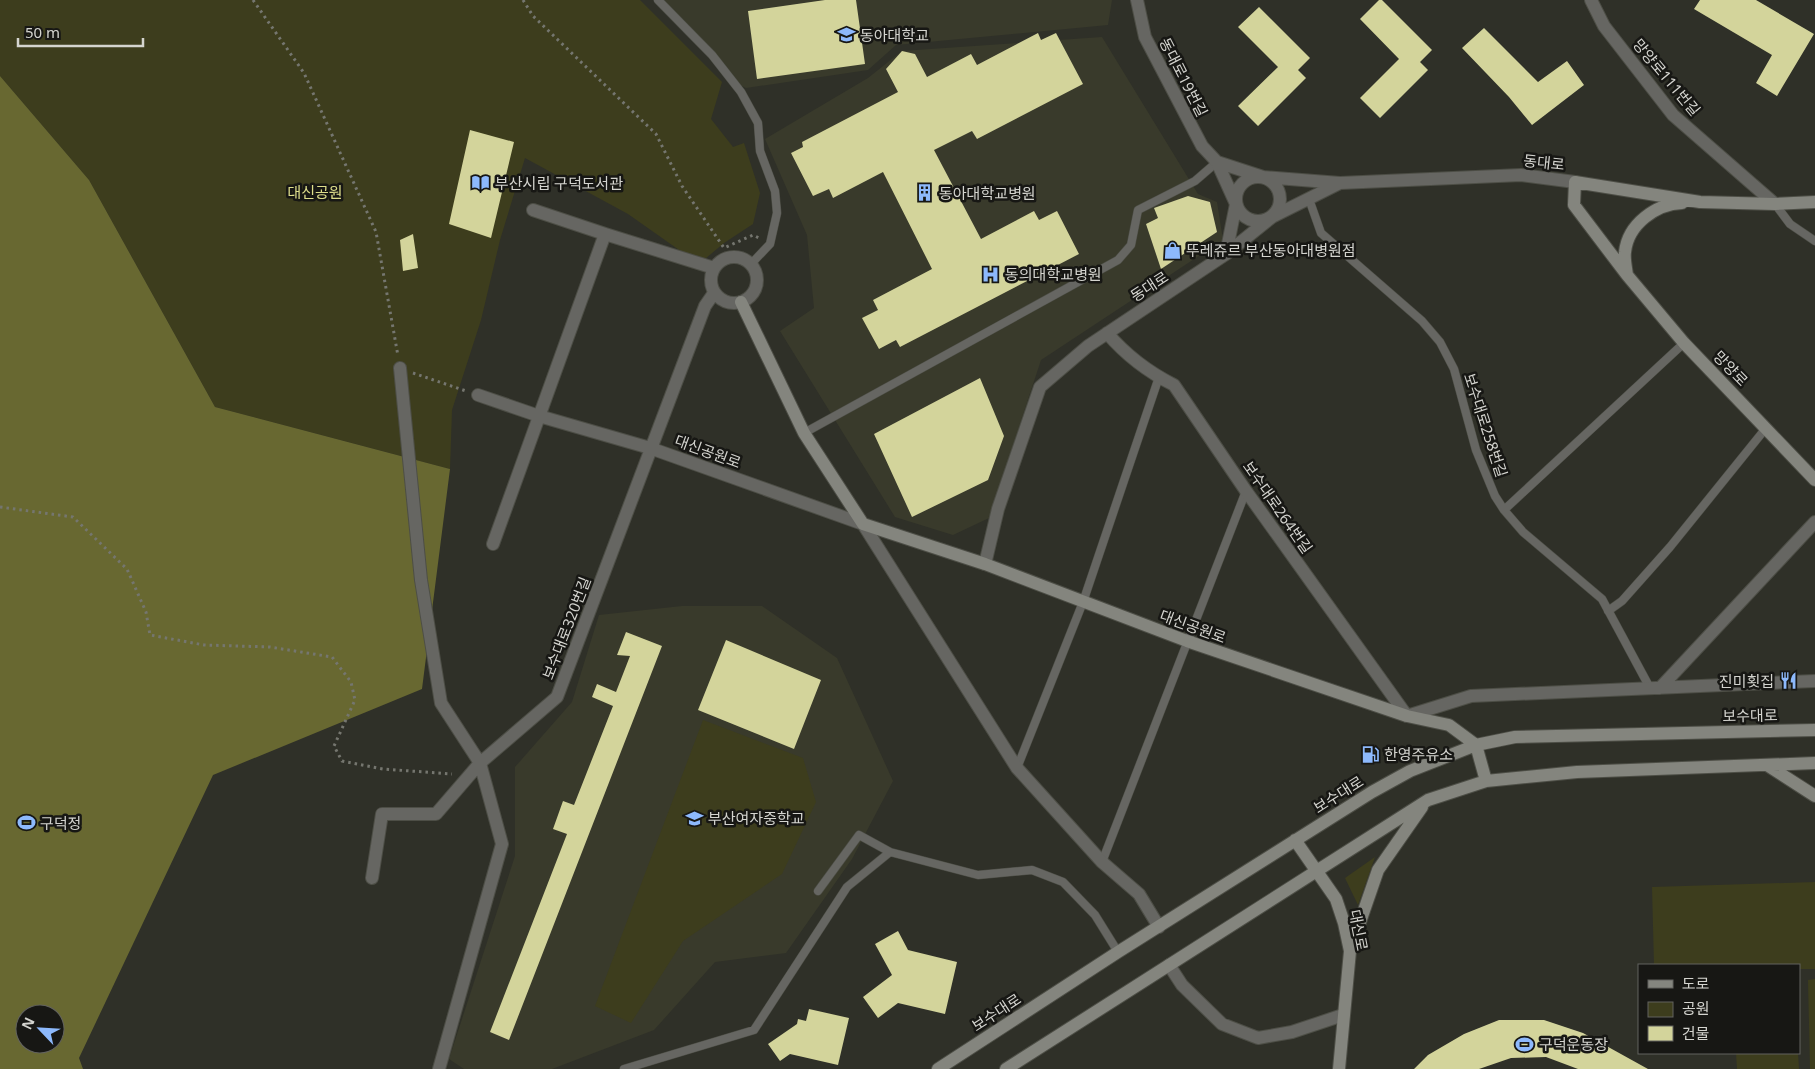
<svg xmlns="http://www.w3.org/2000/svg" width="1815" height="1069" font-family="'Noto Sans','Noto Sans KR',sans-serif">
<style>
.built{fill:#393a2b}
.green{fill:#3d3d1d}
.forest{fill:#686831;fill-rule:evenodd}
.building{fill:#d3d49b}
.lines{fill:none;stroke-linecap:round;stroke-linejoin:round}
.lane-casing{stroke:#4d4e46;stroke-width:9}
.street-casing{stroke:#4d4e46;stroke-width:14}
.secondary-casing{stroke:#4d4e46;stroke-width:14}
.path{stroke:#75766f;stroke-width:3;stroke-dasharray:2.5 4;stroke-linecap:butt}
.lane{stroke:#666662;stroke-width:8}
.street{stroke:#666662;stroke-width:12}
.secondary{stroke:#84857e;stroke-width:12}
.labels{text-anchor:middle;dominant-baseline:central;stroke-width:5;stroke-linejoin:round;paint-order:stroke}
.poi-label{font-size:15px;fill:#d4d4cf;stroke:#171714;text-anchor:start}
.street-label{font-size:15px;fill:#d4d4cf;stroke:#171714}
.park-label{font-size:15px;fill:#dede8b;stroke:#171714}
</style>
<rect width="100%" height="100%" fill="#2f3028"/>
<path class="built" d="M660 0H1112L1108 25 896 45 868 70 746 88 728 79Z
M1102 37 1198 194 1217 202 1223 240 1041 360 989 518 953 535 895 517 780 331 814 308 807 235 765 139 868 78 902 51Z
M682 606H762L837 658 893 781 852 859 786 953 715 962 654 1030 552 1069H464L449 1059 515 856V767L572 702 599 615Z"/>
<path class="green" d="M0 0H640L722 82 711 119 733 147 744 143 760 193 753 224 724 243 699 264 628 214 525 158 500 240 481 320 452 410 450 469 215 407 89 180 0 76Z
M703 720 803 758 816 802 782 874 683 941 631 1023 595 1006Z
M1375 857 1358 905 1345 878Z
M1815 882V969H1799V965H1654L1652 887Z
M1815 979V1069H1810L1808 980Z
M1736 1053H1798L1799 1069H1737Z"/>
<path class="forest" d="M0 76 89 180 215 407 450 469 422 689 213 775 79 1058 83 1069H0ZM25 1014H55V1044H25Z"/>
<path class="building" d="M825 0H856L865 64 757 79 748 11Z
M1379 0H1382L1432 50 1420 62 1428 70 1380 118 1360 98 1399 59 1360 19Z
M1700 0H1756L1814 34 1777 96 1756 83 1772 55 1694 9Z
M1259 7 1310 58 1298 70 1306 78 1258 126 1238 106 1278 67 1238 27Z
M1484 28 1538 82 1567 61 1584 85 1532 125 1509 97 1462 48Z
M1038 33 1041 40 1056 33 1083 84 977 139 972 131 934 150 981 239 1034 211 1039 220 1057 211 1079 254 900 347 896 340 879 349 862 318 878 310 873 300 932 269 883 172 833 198 829 189 813 196 791 153 803 147 802 142 898 92 886 69 902 51 915 54 927 77 971 54 977 65Z
M470 130 514 142 491 238 449 224Z
M1188 196 1210 202 1217 232 1161 269 1146 224 1158 218 1154 208Z
M413 234 418 268 403 271 400 240Z
M980 378 1004 436 988 480 912 517 874 434Z
M626 632 662 646 509 1040 490 1032 567 834 553 829 563 801 574 805 613 706 592 697 597 684 616 692 630 656 617 655Z
M726 640 821 680 794 749 698 710Z
M898 931 908 950 957 962 945 1014 898 1003 878 1018 863 997 892 975 875 944Z
M809 1009 849 1018 838 1065 790 1054 780 1061 768 1044 797 1024 798 1019 806 1021Z
M1499 1020H1544L1583 1033 1648 1069H1578L1546 1057 1511 1058 1479 1069H1414L1428 1055 1464 1034Z"/>
<g class="lines">
<defs>
<path id="lane" d="M658 0 712 55 741 92 758 123 760 151 775 191 777 213 770 244 751 264
M1309 199 1321 233 1422 321 1440 342 1454 369 1476 450 1495 496 1504 510 1523 532 1602 599 1650 688
M1775 204 1790 224 1815 241
M804 433 1118 260 1131 245 1138 210 1195 181 1217 162
M1504 510 1684 343
M1608 611 1622 601 1670 547 1766 428
M1017 768 1083 602 1159 377
M1102 862 1246 491
M818 891 859 835 890 852 978 875 1032 870 1063 882 1095 915 1118 952
M624 1069 754 1030 847 887 890 852"/>
<path id="street" d="M1137 0 1145 37 1202 146 1217 162 1236 204 1226 254
M1591 0 1604 26 1673 115 1775 204
M1217 162 1263 177 1340 183
M1236 199a22 22 0 1 1 44 0a22 22 0 1 1-44 0Z
M605 234 714 268
M711 280a23 23 0 1 1 46 0a23 23 0 1 1-46 0Z
M1107 333C1125 354 1150 373 1174 385L1246 491 1407 716 1471 696 1815 681
M478 395 539 416 650 448 863 524 1017 768 1102 862 1139 894 1159 927
M493 544 605 234 533 210
M985 564 998 509 1040 387 1088 346 1226 254 1272 217 1340 183 1521 175 1575 182
M1660 688 1815 522
M372 878 382 814H436L480 763 441 703 421 580 400 368
M1169 965 1182 985 1222 1024 1258 1038 1292 1032 1343 1015
M439 1069 502 844 480 763 557 697 705 306 714 293"/>
<path id="secondary" d="M1815 202 1775 204 1700 202 1575 182 1574 205 1627 275 1684 343 1815 480
M1627 275C1626 267 1624 259 1625 252 1628 224 1656 204 1682 203
M741 302 804 433 863 524 985 564 1187 641 1407 716 1449 725 1476 745 1486 781
M1767 765 1815 796
M1295 840 1336 899 1344 923 1350 951 1339 1069
M1350 951 1378 870 1422 807
M938 1069 1118 952 1372 792 1410 771 1476 745 1515 737 1815 730
M1006 1069 1428 800 1486 781 1577 772 1815 763"/>
</defs>
<use href="#lane" class="lane-casing"/>
<use href="#street" class="street-casing"/>
<use href="#secondary" class="secondary-casing"/>
<path class="path" d="M253 0 304 73 376 232 398 356
M523 0 533 16 656 134 682 186 724 248 753 235 761 239
M413 373 466 391
M0 507 73 517 127 569 146 612 150 635 204 645 270 647 332 657 351 682 355 700 334 746 342 761 383 769 452 774"/>
<use href="#lane" class="lane"/>
<use href="#street" class="street"/>
<use href="#secondary" class="secondary"/>
</g>
<defs>
<symbol id="university-bare" viewBox="-9 -9 18 18"><path d="M0-5L7-2L0 1L-7-2ZM-4 1L0 2.5L4 1V4Q0 6-4 4Z" fill="#8db9fc" stroke="#171714" stroke-width="2.5" paint-order="stroke"/></symbol>
<symbol id="library-bare" viewBox="-9 -9 18 18"><path d="M-6-4Q-3-5.5-.7-3.5V5Q-3 3-6 4ZM6-4Q3-5.5 .7-3.5V5Q3 3 6 4Z" fill="#8db9fc" stroke="#171714" stroke-width="2.5" paint-order="stroke"/></symbol>
<symbol id="building-bare" viewBox="-9 -9 18 18"><path d="M-4-6H4V6H1V3H-1V6H-4ZM-2.5-4.3h1.7v1.8h-1.7ZM.8-4.3h1.7v1.8H.8ZM-2.5-1h1.7V.8h-1.7ZM.8-1h1.7V.8H.8Z" fill="#8db9fc" stroke="#171714" stroke-width="2.5" paint-order="stroke"/></symbol>
<symbol id="shop-bare" viewBox="-9 -9 18 18"><path d="M-5-2.5h2.3a2.7 3.5 0 0 1 5.4 0H5L5.5 6h-11ZM-1.5-2.5h3a1.5 2.3 0 0 0-3 0Z" fill="#8db9fc" stroke="#171714" stroke-width="2.5" paint-order="stroke"/></symbol>
<symbol id="hospital-bare" viewBox="-9 -9 18 18"><path d="M-5-5h3v3.5h4V-5h3V5h-3V1.5h-4V5h-3Z" fill="#8db9fc" stroke="#171714" stroke-width="2.5" paint-order="stroke"/></symbol>
<symbol id="restaurant-bare" viewBox="-9 -9 18 18"><path d="M-5-6h1v4h1v-4h1v4h1v-4h1v5L-1.5 .5V6h-2V.5L-5-1ZM5-6V6H3V1.5H1.5Q1.5-4 5-6Z" fill="#8db9fc" stroke="#171714" stroke-width="2.5" paint-order="stroke"/></symbol>
<symbol id="fuel-bare" viewBox="-9 -9 18 18"><path d="M-5.5-6h7V0h2V4h1.3V-2.5L3-4.5l.8-.8L6-3V5H2.5V1h-1V6h-7ZM-4.2-4.7v3.2H.2V-4.7Z" fill="#8db9fc" stroke="#171714" stroke-width="2.5" paint-order="stroke"/></symbol>
<symbol id="school-bare" viewBox="-9 -9 18 18"><path d="M0-5L7-2L0 1L-7-2ZM-4 1L0 2.5L4 1V4Q0 6-4 4Z" fill="#8db9fc" stroke="#171714" stroke-width="2.5" paint-order="stroke"/></symbol>
<symbol id="stadium-bare" viewBox="-9 -9 18 18"><path d="M0-5a6.5 5 0 1 0 0 10a6.5 5 0 1 0 0-10ZM-3.5-1.8h7v3.6h-7Z" fill="#8db9fc" stroke="#171714" stroke-width="2.5" paint-order="stroke"/></symbol>
</defs>
<g fill-rule="evenodd">
<use href="#university-bare" x="834" y="22" width="25" height="25"/>
<use href="#library-bare" x="468" y="170" width="25" height="25"/>
<use href="#building-bare" x="912" y="180" width="25" height="25"/>
<use href="#shop-bare" x="1160" y="238" width="25" height="25"/>
<use href="#hospital-bare" x="978" y="262" width="25" height="25"/>
<use href="#restaurant-bare" x="1776" y="668" width="25" height="25"/>
<use href="#fuel-bare" x="1358" y="742" width="25" height="25"/>
<use href="#school-bare" x="682" y="806" width="25" height="25"/>
<use href="#stadium-bare" x="14" y="810" width="25" height="25"/>
<use href="#stadium-bare" x="1512" y="1032" width="25" height="25"/>
</g>
<g class="labels">
<g class="poi-label">
<text x="860" y="35">동아대학교</text>
<text x="495" y="183">부산시립 구덕도서관</text>
<text x="939" y="193">동아대학교병원</text>
<text x="1186" y="250">뚜레쥬르 부산동아대병원점</text>
<text x="1005" y="274">동의대학교병원</text>
<text x="1774" y="681" text-anchor="end">진미횟집</text>
<text x="1384" y="754">한영주유소</text>
<text x="708" y="818">부산여자중학교</text>
<text x="40" y="823">구덕정</text>
<text x="1539" y="1044">구덕운동장</text>
</g>
<g class="street-label">
<text transform="translate(1184 77) rotate(63)">동대로19번길</text>
<text transform="translate(1667 77) rotate(50)">망양로111번길</text>
<text transform="translate(1544 162) rotate(6)">동대로</text>
<text transform="translate(1149 286) rotate(-33)">동대로</text>
<text transform="translate(1731 368) rotate(46)">망양로</text>
<text transform="translate(1486 425) rotate(72)">보수대로258번길</text>
<text transform="translate(708 451) rotate(20)">대신공원로</text>
<text transform="translate(1278 507) rotate(55)">보수대로264번길</text>
<text transform="translate(1193 626) rotate(20)">대신공원로</text>
<text transform="translate(566 628) rotate(-69)">보수대로320번길</text>
<text transform="translate(1750 715) rotate(-1)">보수대로</text>
<text transform="translate(1338 794) rotate(-32)">보수대로</text>
<text transform="translate(1359 930) rotate(79)">대신로</text>
<text transform="translate(996 1012) rotate(-33)">보수대로</text>
</g>
<g class="park-label">
<text x="315" y="192">대신공원</text>
</g>
</g>
<rect x="1638" y="964" width="162" height="90" fill="#171714" stroke="#63635f"/>
<rect x="1648" y="980" width="25" height="8" fill="#84857e" stroke="#63635f"/>
<text x="1682" y="989" font-size="15" fill="#d4d4cf">도로</text>
<rect x="1648" y="1002" width="25" height="15" fill="#3d3d1d" stroke="#63635f"/>
<text x="1682" y="1014" font-size="15" fill="#d4d4cf">공원</text>
<rect x="1648" y="1026" width="25" height="15" fill="#d3d49b" stroke="#63635f"/>
<text x="1682" y="1039" font-size="15" fill="#d4d4cf">건물</text>
<g transform="translate(40 1029) rotate(295)"><circle r="24" fill="#171714" stroke="#63635f"/>
<path d="M0-4L9 19L0 12L-9 19Z" fill="#8db9fc"/>
<text y="-8" font-size="14" font-weight="bold" text-anchor="middle" fill="#d4d4cf">N</text>
</g>
<path d="M18 38v8h125v-8" fill="none" stroke="#d4d4cf" stroke-width="2.5"/>
<text x="25" y="38" font-size="15" fill="#d4d4cf" stroke="#171714" stroke-width="4" paint-order="stroke">50 m</text>
</svg>
